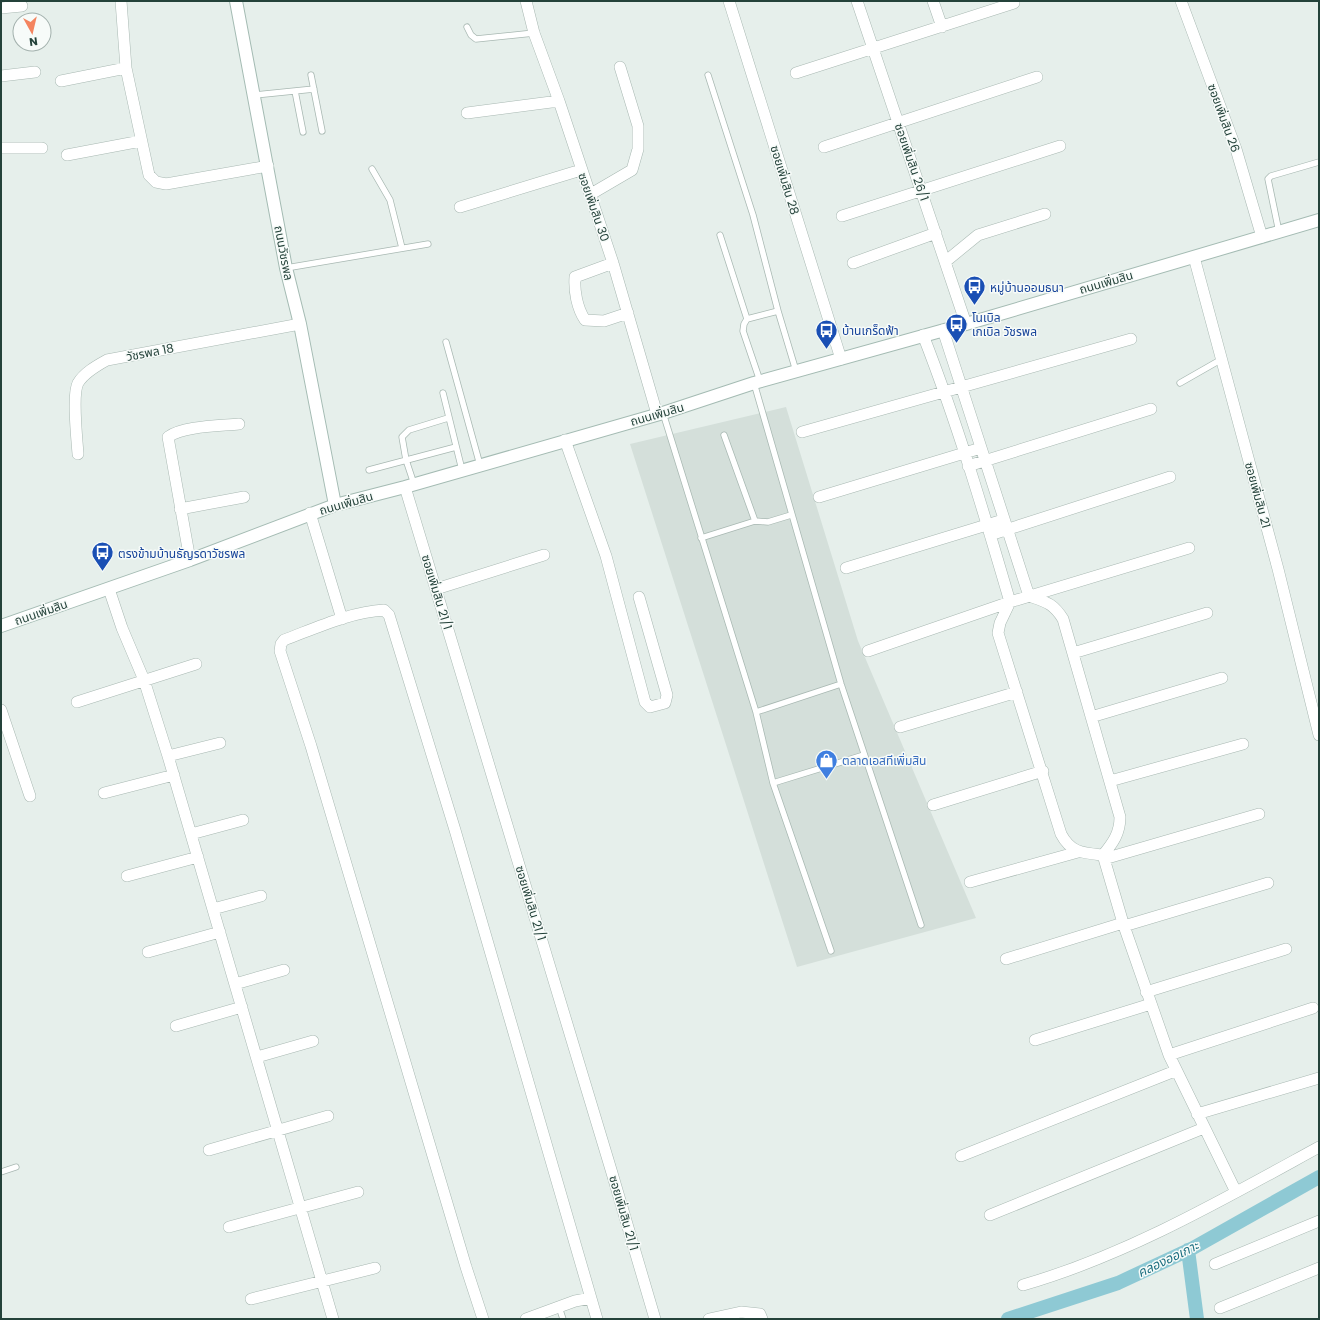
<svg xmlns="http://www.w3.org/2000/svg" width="1320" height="1320" font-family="Poppins,'Noto Sans Thai',sans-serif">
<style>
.built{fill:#d4dfda}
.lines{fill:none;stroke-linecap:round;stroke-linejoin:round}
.canal{stroke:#8ec9d4;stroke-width:14}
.lane-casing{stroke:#a8b8b2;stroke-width:7}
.street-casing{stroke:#a8b8b2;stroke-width:12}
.secondary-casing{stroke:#a4bbb3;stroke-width:14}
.lane{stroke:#fff;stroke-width:5.5}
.street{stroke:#fff;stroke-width:11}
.secondary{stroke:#fff;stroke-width:12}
.labels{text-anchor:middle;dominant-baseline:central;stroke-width:3;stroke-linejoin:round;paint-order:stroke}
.street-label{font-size:12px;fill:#24423a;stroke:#f7fbf9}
.transit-label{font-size:12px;fill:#164399;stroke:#f7fbf9;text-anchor:start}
.shop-label{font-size:12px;fill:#366cbe;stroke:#f7fbf9;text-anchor:start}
.water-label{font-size:13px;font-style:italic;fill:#1c6f80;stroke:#f7fbf9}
</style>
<rect width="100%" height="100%" fill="#e6efeb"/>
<path class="built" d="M786 407 858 641 976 918 797 967 630 444Z"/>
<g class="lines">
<path class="canal" d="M1188 1250 1197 1319
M1008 1319 1118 1283 1193 1248 1319 1177"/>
<defs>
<path id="lane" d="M467 27 471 35 476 39 534 33
M311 75 322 131
M708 75 753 215 778 311 747 319 744 324 743 331 760 381
M295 91 303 132
M255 95 314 89
M372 169 390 200 402 248
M1279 232 1268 179 1271 176 1319 162
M720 235 747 319
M286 268 428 244
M778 311 796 371
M446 342 480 465
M754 383 841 684 921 925
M1180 383 1222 359
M443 393 462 470
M663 413 756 712 773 783 831 951
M724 435 755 521
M369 470 456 447
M414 484 406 460 402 437 409 430 448 418
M701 538 755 521 768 522 791 515
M756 712 841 684
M773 783 864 755
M1 1172 16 1167
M559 1307 563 1319"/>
<path id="street" d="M121 1 126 68 149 175 156 182 166 184 268 166
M526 1 534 33 559 101 613 263 657 414
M729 1 841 359
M857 1 966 324
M933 1 942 27
M1181 1 1236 149 1262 237
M1 8 22 6
M796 73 1014 3
M1 76 35 72
M61 81 126 68
M467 113 559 101
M824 147 1037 77
M1 148H42
M67 155 141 141
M591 194 632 170 638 149V126L620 67
M460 207 581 170
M842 216 1060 146
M1194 257 1278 569 1319 735
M945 262 978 235 1045 214
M613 263 575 277C574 291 577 308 585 320L604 321 628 313
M853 263 936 233
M943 330 1029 596
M923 335C957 422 984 513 1010 602L1000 623 998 633 1061 834C1071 853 1083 853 1103 855 1113 843 1120 833 1120 817L1063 619C1053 603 1046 602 1029 596
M802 432 1131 339
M565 440 606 556 645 702 650 707 665 703 667 695 639 597
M78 454C77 440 72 394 78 383 84 373 96 366 107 360L300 324
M968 466 1151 409
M405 487 612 1173 655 1319
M819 497 981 448
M180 509 244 497
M310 513 342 619
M990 535 1170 477
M190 560 168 437C183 426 220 426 239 424
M846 568 1003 520
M109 589 122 628 144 680 168 756 333 1319
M436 589 544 555
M868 651 1010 602 1189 548
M1073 653 1207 613
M77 702 196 664
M1 710 30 796
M1091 717 1222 678
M900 727 1017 692
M168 756 220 743
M1110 781 1243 744
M104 793 174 775
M933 805 1043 771
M191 834 243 820
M1103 855 1123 923 1169 1055 1236 1192
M1104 859 1259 814
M127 876 198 857
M970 882 1078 852
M213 909 261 896
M1124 926 1268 883
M148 952 220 932
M1006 959 1123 923
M235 984 284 970
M1146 992 1286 949
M176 1026 242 1007
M1035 1040 1151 1004
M1169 1055 1313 1008
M257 1057 313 1041
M1197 1114 1319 1078
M209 1150 328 1116
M961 1156 1175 1071
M990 1215 1204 1128
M229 1227 358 1192
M1215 1264 1319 1221
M1023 1285C1127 1255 1224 1199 1319 1147
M251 1299 375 1268
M1220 1308 1319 1268
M483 1319 466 1267 311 746 280 651 281 644 284 640C316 628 350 612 384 610L389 615 455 830 597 1319
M526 1319 575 1301 591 1298
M709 1319 741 1312 760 1314 762 1319"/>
<path id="secondary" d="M236 1 286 268 300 324 335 505
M1 626 190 560 335 505 405 487 663 413 754 383 966 324 1319 220"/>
</defs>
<use href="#lane" class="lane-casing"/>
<use href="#street" class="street-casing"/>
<use href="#secondary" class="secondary-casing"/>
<use href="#lane" class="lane"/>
<use href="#street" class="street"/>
<use href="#secondary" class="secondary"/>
</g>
<defs>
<symbol id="bus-pin" viewBox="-11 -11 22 30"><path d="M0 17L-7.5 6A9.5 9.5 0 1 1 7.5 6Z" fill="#1a4fb4" stroke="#f7fbf9"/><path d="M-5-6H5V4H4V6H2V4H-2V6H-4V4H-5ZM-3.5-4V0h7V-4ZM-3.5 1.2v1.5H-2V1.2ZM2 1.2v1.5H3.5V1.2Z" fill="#fff"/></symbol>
<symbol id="shop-pin" viewBox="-11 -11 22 30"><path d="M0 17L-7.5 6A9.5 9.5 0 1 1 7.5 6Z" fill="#3f7fe0" stroke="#f7fbf9"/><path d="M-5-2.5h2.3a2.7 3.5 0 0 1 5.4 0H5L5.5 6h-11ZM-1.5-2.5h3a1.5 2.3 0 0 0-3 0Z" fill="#fff"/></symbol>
</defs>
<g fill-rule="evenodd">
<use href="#bus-pin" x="962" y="274" width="25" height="34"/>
<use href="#bus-pin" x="944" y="312" width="25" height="34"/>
<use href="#bus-pin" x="814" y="318" width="25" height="34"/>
<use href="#bus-pin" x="90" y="540" width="25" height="34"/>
<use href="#shop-pin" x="814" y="748" width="25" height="34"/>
</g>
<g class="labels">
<g class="street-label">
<text transform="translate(1224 118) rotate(70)">ซอยเพิ่มสิน 26</text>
<text transform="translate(912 162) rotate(71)">ซอยเพิ่มสิน 26/1</text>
<text transform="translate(785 180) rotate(73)">ซอยเพิ่มสิน 28</text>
<text transform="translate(594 207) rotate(71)">ซอยเพิ่มสิน 30</text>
<text transform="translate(284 253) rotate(79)">ถนนวัชรพล</text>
<text transform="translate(1106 282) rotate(-16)">ถนนเพิ่มสิน</text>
<text transform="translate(150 352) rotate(-11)">วัชรพล 18</text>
<text transform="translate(657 414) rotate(-16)">ถนนเพิ่มสิน</text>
<text transform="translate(1258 495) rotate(75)">ซอยเพิ่มสิน 21</text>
<text transform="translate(346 503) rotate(-16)">ถนนเพิ่มสิน</text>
<text transform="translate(437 592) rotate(73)">ซอยเพิ่มสิน 21/1</text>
<text transform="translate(41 612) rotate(-19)">ถนนเพิ่มสิน</text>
<text transform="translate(531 903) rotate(73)">ซอยเพิ่มสิน 21/1</text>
<text transform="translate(624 1213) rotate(74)">ซอยเพิ่มสิน 21/1</text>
</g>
<g class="transit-label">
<text x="990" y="287">หมู่บ้านออมธนา</text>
<text x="972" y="317">โนเบิล<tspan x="972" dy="14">เกเบิล วัชรพล</tspan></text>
<text x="842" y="330">บ้านเกร็ดฟ้า</text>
<text x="118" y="553">ตรงข้ามบ้านธัญรดาวัชรพล</text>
</g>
<g class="shop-label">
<text x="842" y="760">ตลาดเอสทีเพิ่มสิน</text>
</g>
<g class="water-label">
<text transform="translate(1168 1259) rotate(-26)">คลองออเกาะ</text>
</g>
</g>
<rect width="1320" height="1320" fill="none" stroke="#24423a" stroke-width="4"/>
<g transform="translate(32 32) rotate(172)"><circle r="19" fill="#f7fbf9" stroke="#a3b1ad"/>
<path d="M0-3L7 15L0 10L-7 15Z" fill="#f4845f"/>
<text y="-6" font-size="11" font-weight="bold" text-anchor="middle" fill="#24423a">N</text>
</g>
</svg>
